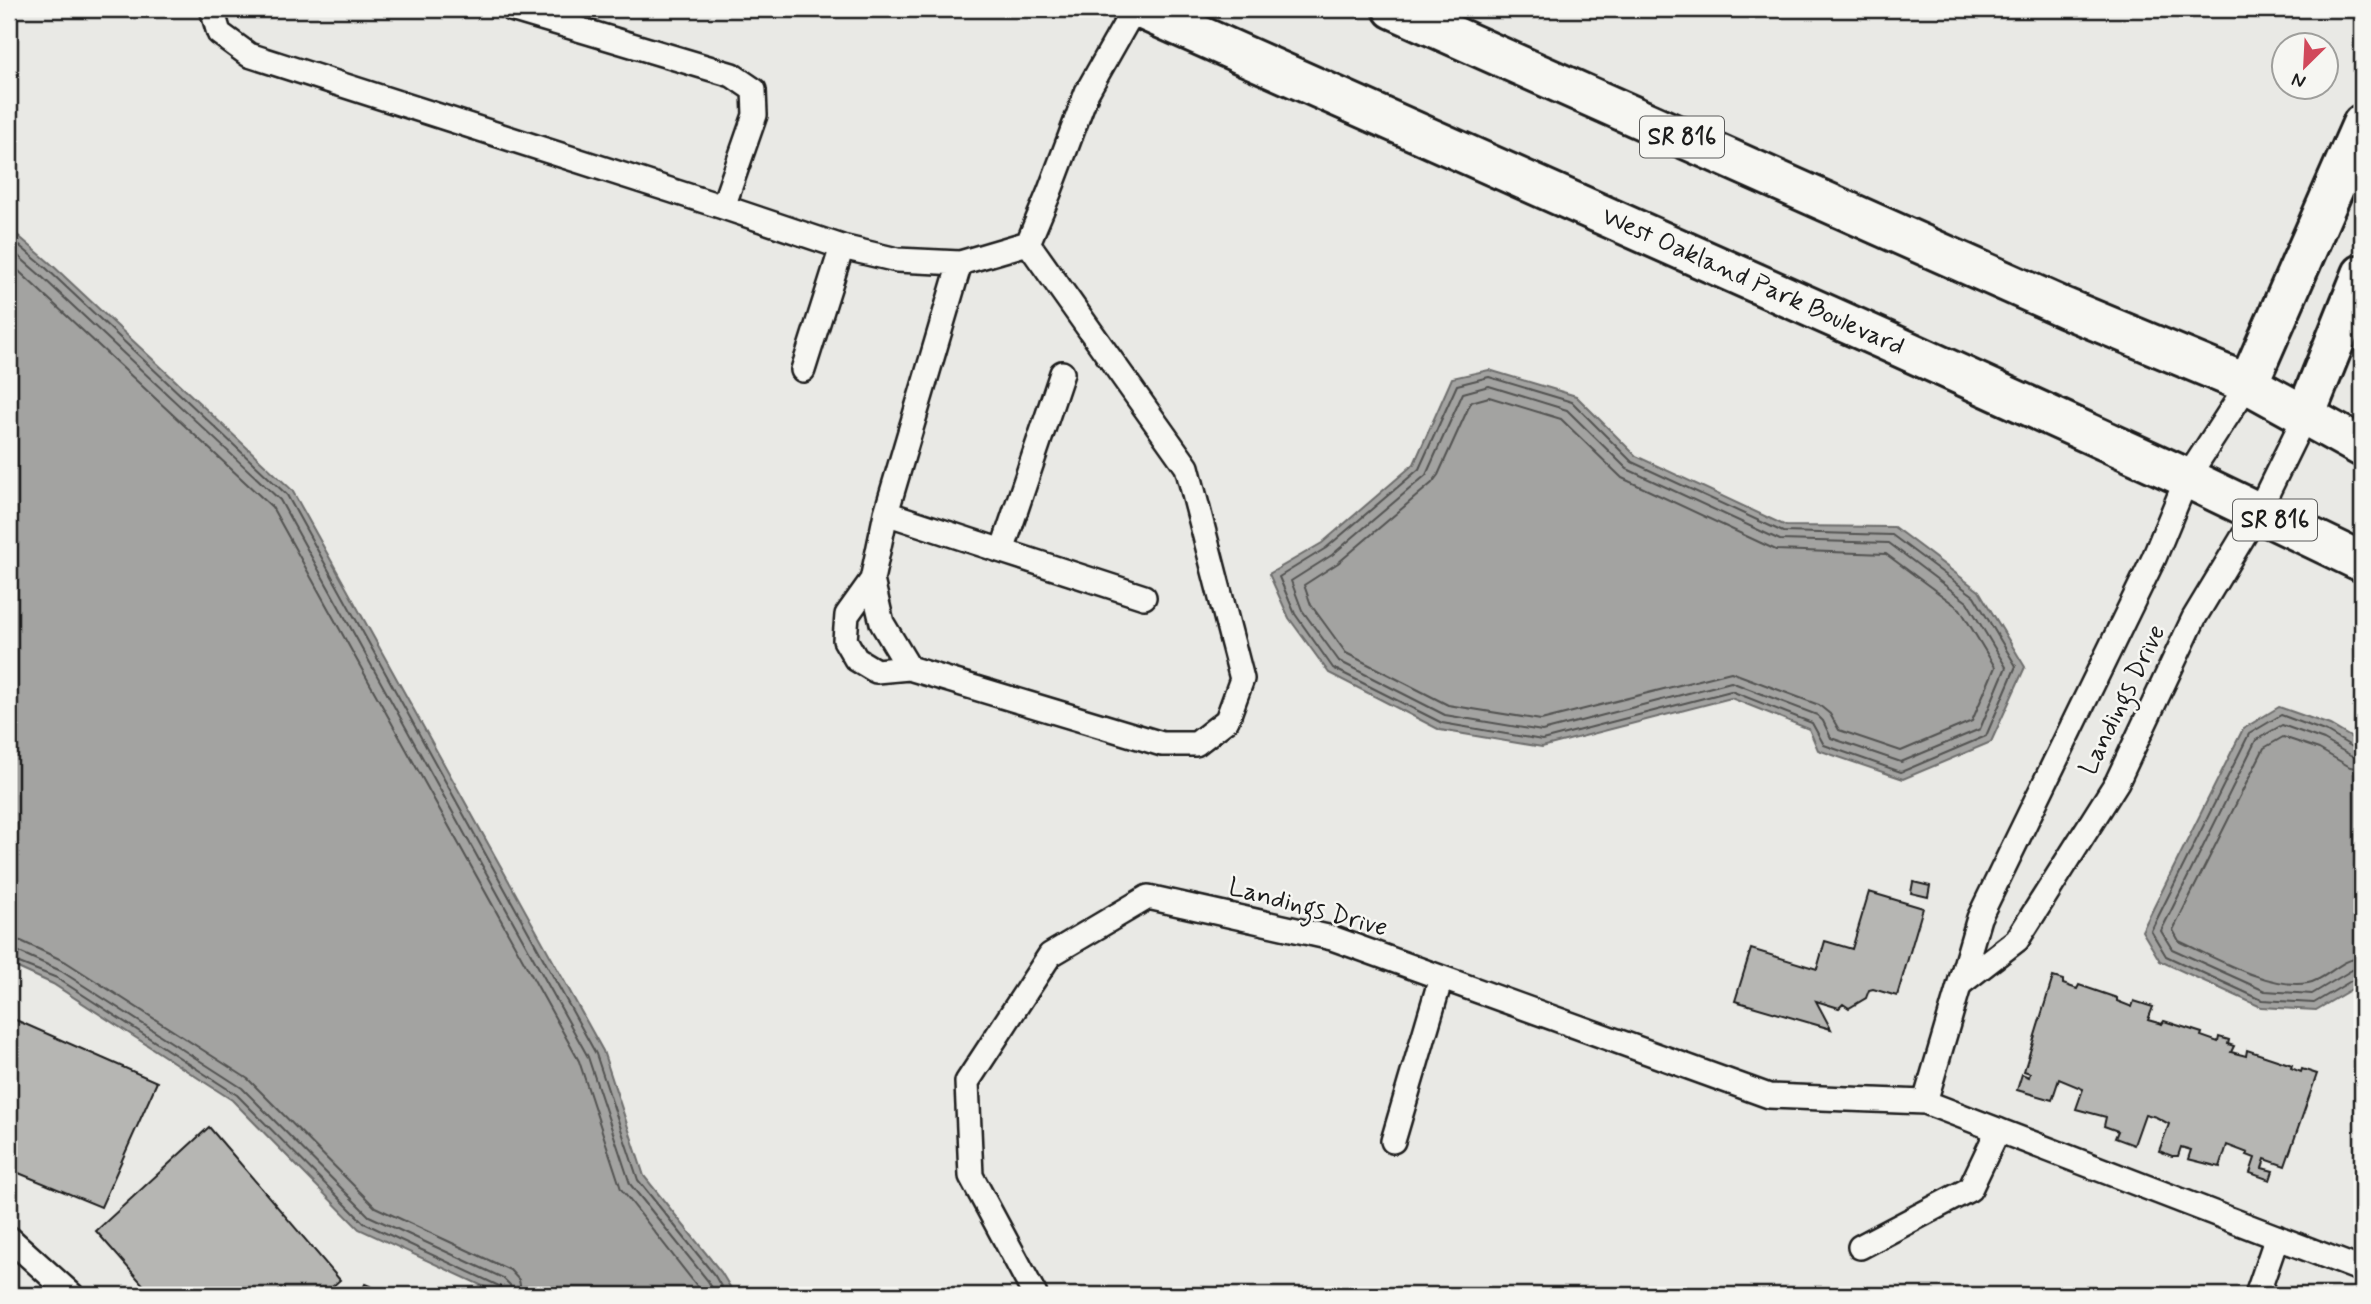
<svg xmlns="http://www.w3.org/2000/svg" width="2371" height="1304" font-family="Mynerve,sans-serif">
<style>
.water{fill:#a3a3a1;stroke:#6d6d6c;stroke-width:2}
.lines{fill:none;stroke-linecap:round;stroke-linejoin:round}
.shore{stroke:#525251;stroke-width:2}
.building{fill:#b6b6b3;stroke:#1c1c1c;stroke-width:2}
.lane-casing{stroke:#1c1c1c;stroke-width:28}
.street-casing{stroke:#1c1c1c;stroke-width:44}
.primary-casing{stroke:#1c1c1c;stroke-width:44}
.lane{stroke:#f6f6f2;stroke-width:23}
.street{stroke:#f6f6f2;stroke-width:38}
.primary{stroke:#f6f6f2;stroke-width:38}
.labels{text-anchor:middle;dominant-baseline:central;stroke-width:5;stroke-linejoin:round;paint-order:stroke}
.shield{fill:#f6f6f2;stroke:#5d5d5c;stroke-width:2}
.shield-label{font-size:24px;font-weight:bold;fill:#1c1c1c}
.street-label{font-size:26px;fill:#1c1c1c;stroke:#f6f6f2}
</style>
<rect width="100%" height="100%" fill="#e9e9e5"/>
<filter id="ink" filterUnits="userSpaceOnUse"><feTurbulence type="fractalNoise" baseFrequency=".0143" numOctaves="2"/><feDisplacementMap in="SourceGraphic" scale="14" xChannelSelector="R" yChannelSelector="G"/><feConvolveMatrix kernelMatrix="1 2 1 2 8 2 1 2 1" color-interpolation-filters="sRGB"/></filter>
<g filter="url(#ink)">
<path class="water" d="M9 228 50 263 292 490 603 1051 644 1176 721 1272 735 1295H502L359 1229 232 1100 53 984 9 964Z
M1489 370 1576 396 1636 456 1786 526 1894 527 1979 591 2025 667 1991 742 1903 779 1818 750 1809 729 1731 698 1542 747 1440 730 1329 673 1289 618 1269 574 1322 543 1414 464 1452 378Z
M2279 707 2330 725 2362 744V983L2316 1010 2261 1007 2160 961 2142 931 2243 729Z"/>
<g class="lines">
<path class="shore" d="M9 237 46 268 287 495 596 1054 638 1180 715 1276 726 1295
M9 248 40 275 280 500 588 1057 630 1184 708 1281 716 1295
M9 262 272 507 579 1061 621 1189 704 1295
M1489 377 1572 402 1632 462 1783 532 1892 535 1974 596 2016 666 1986 736 1901 772 1824 745 1812 723 1731 691 1542 740 1442 723 1333 668 1295 614 1279 577 1326 548 1419 469 1457 385Z
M1489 386 1567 410 1627 469 1780 540 1889 543 1967 602 2006 667 1980 729 1901 762 1831 738 1823 721 1817 715 1731 682 1542 731 1445 715 1339 661 1302 610 1291 581 1332 555 1426 475 1463 393Z
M1489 397 1561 419 1622 478 1776 550 1886 554 1960 609 1995 667 1972 721 1901 751 1839 730 1830 714 1819 705 1731 672 1541 720 1448 705 1346 653 1311 605 1304 585 1338 563 1432 483 1438 475 1471 402Z
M2362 749H2356L2327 732 2281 715 2249 734 2151 931 2166 956 2262 1000 2314 1003 2356 978 2362 977
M2362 758 2352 756 2324 740 2282 725 2256 740 2161 931 2172 949 2265 991 2312 994 2352 970 2362 968
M2362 769 2350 767 2319 749 2283 737 2264 748 2173 930 2179 941C2214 957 2269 990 2308 983 2327 980 2340 958 2362 958
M9 939 21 941 66 962 248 1079 375 1207 510 1270 519 1280 522 1295
M9 950 17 951 61 971 242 1088 369 1216 503 1278 510 1285 512 1295
M9 959 57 978 237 1095 364 1223 499 1286 503 1290V1295"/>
</g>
<path class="building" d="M1913 882 1930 886 1928 897 1911 893Z
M1869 892 1923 908 1897 996 1873 989 1869 990 1866 998 1849 1008 1843 1004 1839 1008 1816 1001 1831 1029 1735 1001 1751 949 1817 969 1825 941 1852 949Z
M2053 977 2063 980V984L2077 989 2079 985 2117 998V1001L2132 1007 2134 1001 2153 1007 2148 1020 2162 1024 2164 1021 2202 1033 2201 1036 2218 1042 2219 1037 2229 1040 2228 1044 2234 1046 2231 1052 2246 1056 2247 1050 2292 1065 2291 1068 2301 1072 2302 1069 2317 1074 2285 1166 2265 1159 2262 1168 2273 1171 2270 1180 2250 1173 2255 1158 2247 1155 2248 1153 2227 1145 2220 1167 2188 1159 2191 1150 2181 1147 2178 1156H2172L2159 1151 2169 1124 2156 1117 2145 1114 2134 1145 2115 1138 2118 1131 2104 1126 2106 1117 2076 1109 2083 1089 2059 1079 2052 1100 2017 1090 2022 1074 2029 1077 2030 1073 2024 1071Z
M9 1017 157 1082 101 1207 9 1169Z
M209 1127 340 1280 323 1295H152L96 1231Z
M365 1284 391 1295H360Z"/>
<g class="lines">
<defs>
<path id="lane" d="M212 9 219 33 249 55 723 207 842 247 897 260 960 263 1028 243 1049 193 1087 92 1134 9
M511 9 732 75 754 90 755 115 723 207
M960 263 886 513 872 580 882 623 909 668 1162 744H1196L1227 720 1242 679 1187 467 1028 243
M803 370 842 247
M1062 373 1002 551 1144 597
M886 513 1002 551
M872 580 847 615 845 640 856 659 876 671 909 668
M1960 984 2017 940 2117 782 2194 618 2258 512 2305 416
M1925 1102 1979 918 2154 558 2187 478 2248 384
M1393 1141 1441 978
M9 1238 72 1295
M1860 1247 1970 1189 1998 1130
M1035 1295 971 1176 967 1082 1050 955 1148 897 1332 938 1769 1096 1925 1102 2362 1270
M2257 1295 2277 1237"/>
<path id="street" d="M2248 384 2362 124
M2305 416 2362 274"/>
<path id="primary" d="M1140 9 1884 340 2187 478 2362 562
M1393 9 2065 308 2248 384 2362 447"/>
</defs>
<use href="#lane" class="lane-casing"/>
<use href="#street" class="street-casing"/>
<use href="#primary" class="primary-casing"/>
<use href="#lane" class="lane"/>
<use href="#street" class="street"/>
<use href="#primary" class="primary"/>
</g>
</g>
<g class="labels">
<g class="shield">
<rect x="1640" y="116.5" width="84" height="41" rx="5"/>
<rect x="2233" y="499.5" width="84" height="41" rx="5"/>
</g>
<g class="shield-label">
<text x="1682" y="137">SR 816</text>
<text x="2275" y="520">SR 816</text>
</g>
<g class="street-label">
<text transform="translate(1753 282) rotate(24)">West Oakland Park Boulevard</text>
<text transform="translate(2123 700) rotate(-64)">Landings Drive</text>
<text transform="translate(1308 908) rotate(15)">Landings Drive</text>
</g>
</g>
<rect width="2371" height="1304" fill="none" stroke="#f6f6f2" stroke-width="35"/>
<rect x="18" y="18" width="2336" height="1269" fill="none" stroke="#1c1c1c" stroke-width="2.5" filter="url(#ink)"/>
<g transform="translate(2305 66) rotate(204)"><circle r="33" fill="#f6f6f2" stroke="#9f9f9c" stroke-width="2"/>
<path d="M0-5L12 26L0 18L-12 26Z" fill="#d1495b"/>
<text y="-10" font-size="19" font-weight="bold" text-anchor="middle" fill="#1c1c1c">N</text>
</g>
</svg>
